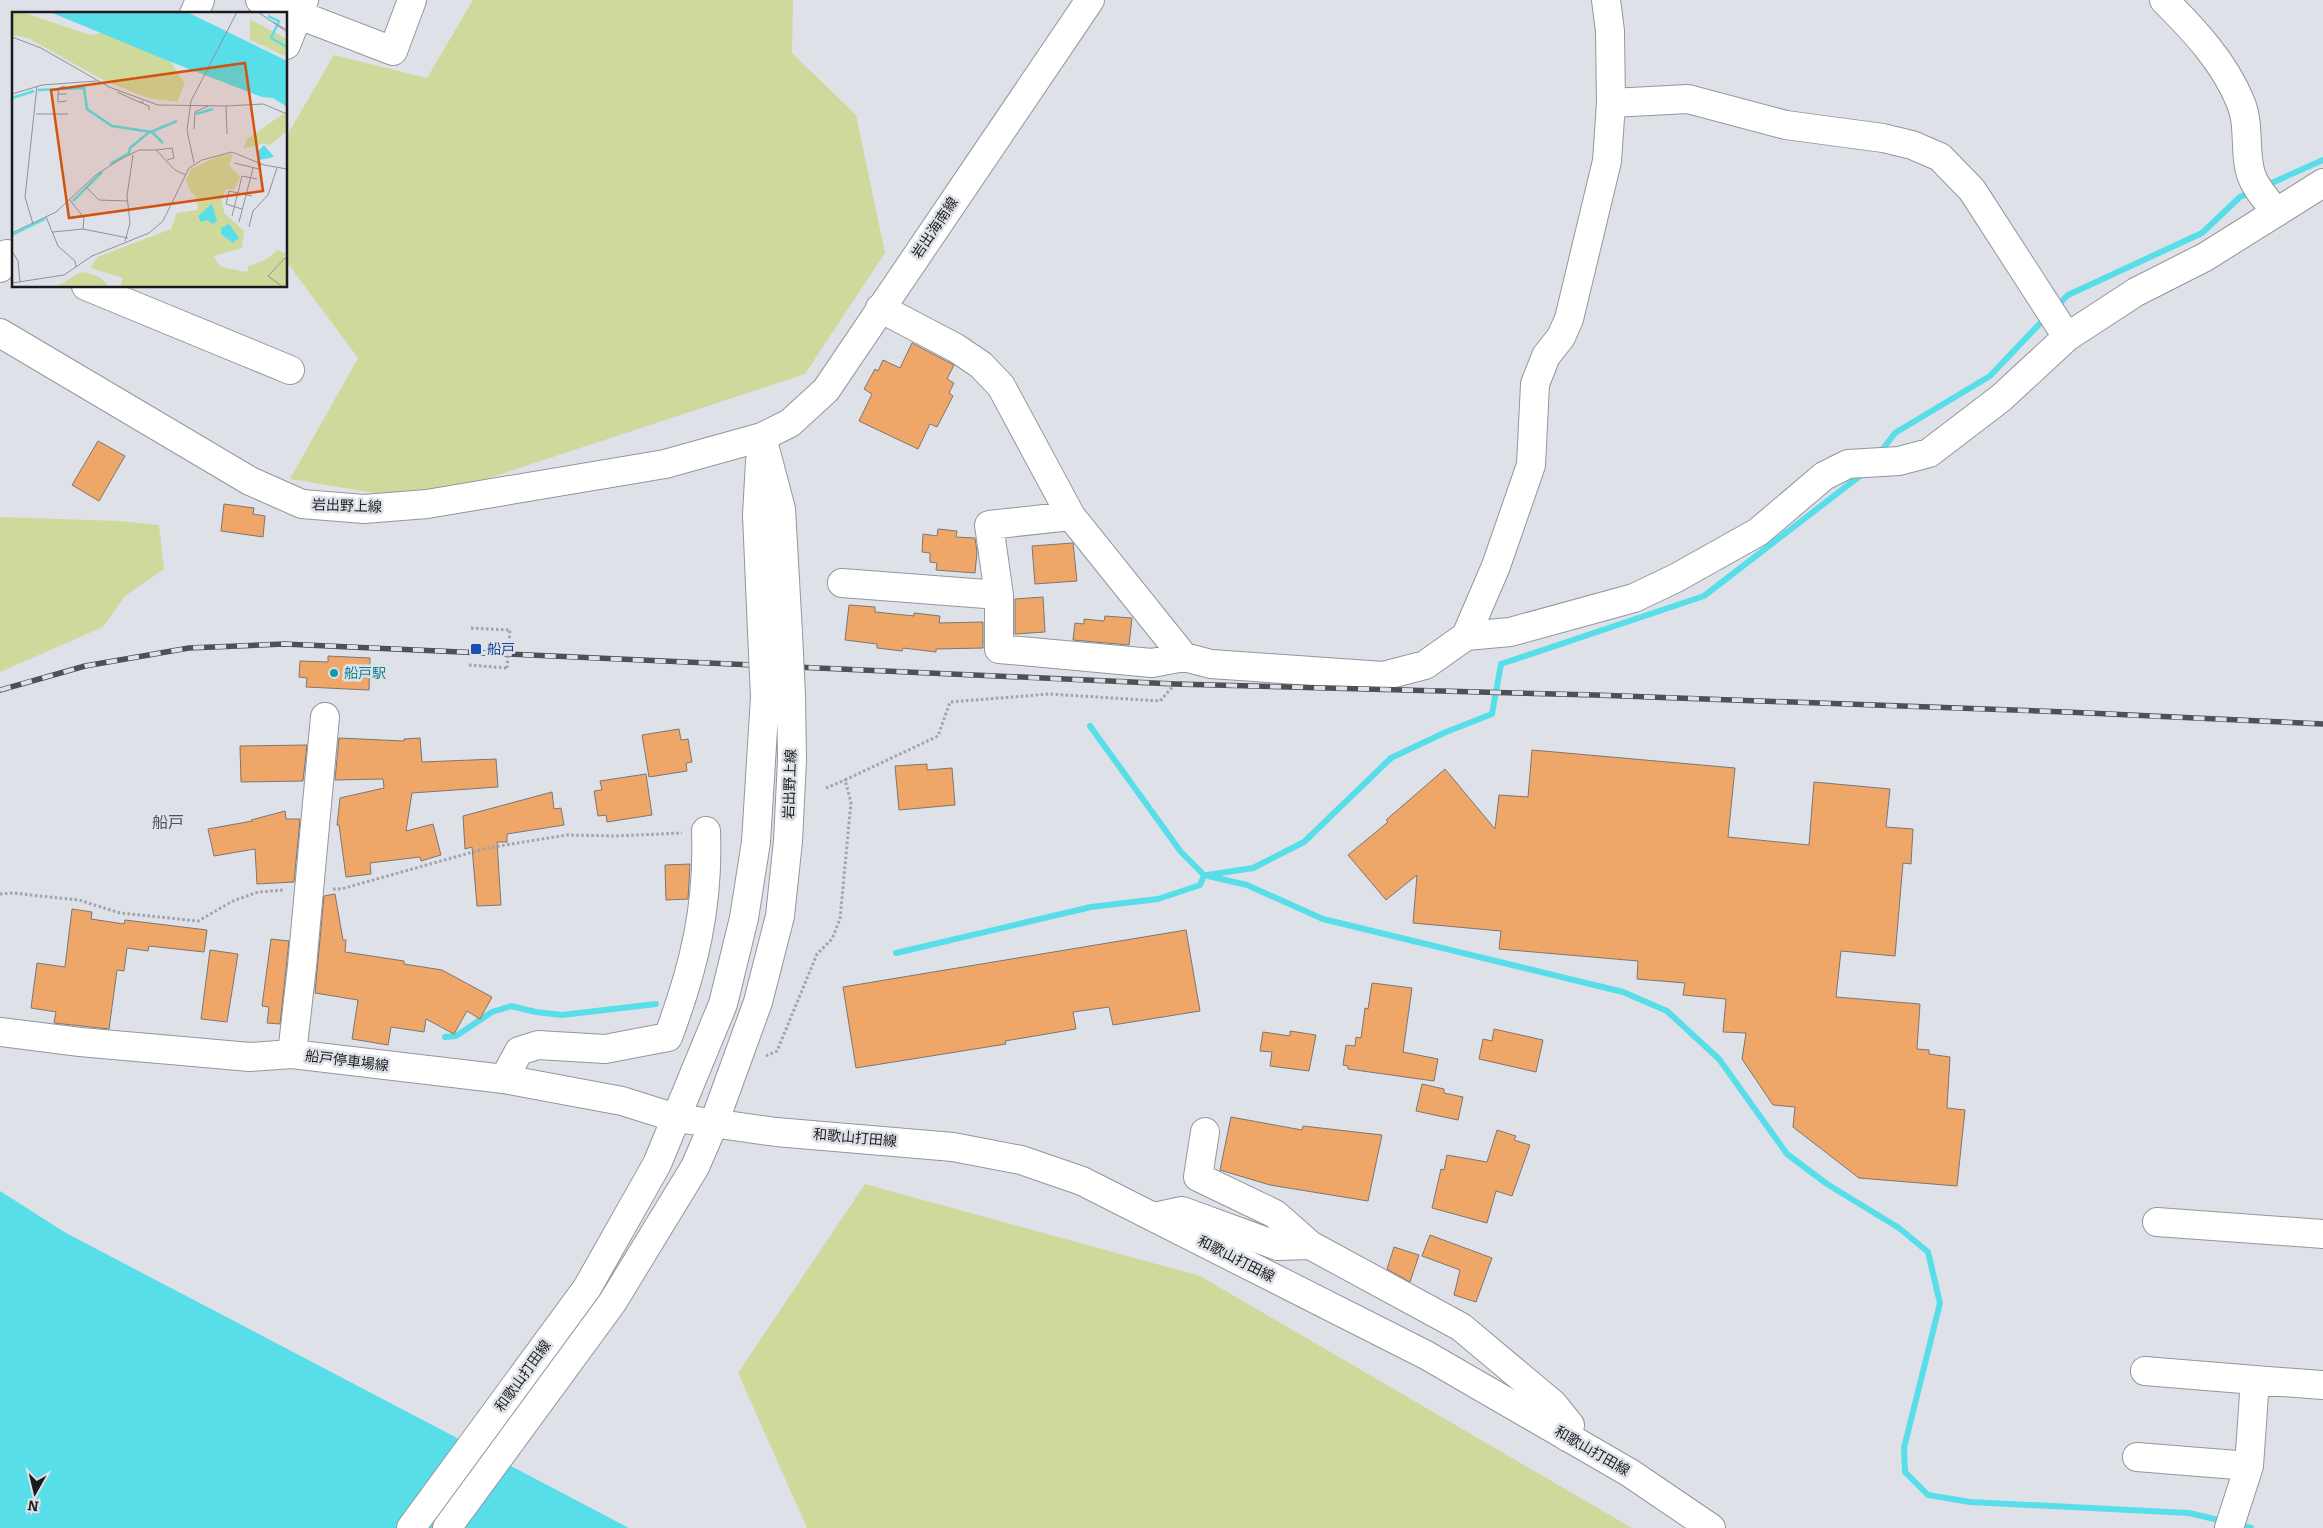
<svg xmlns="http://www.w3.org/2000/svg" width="2323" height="1528" font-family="Bitter,'Noto Sans JP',serif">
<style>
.green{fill:#cfd99b}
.water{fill:#57dee8}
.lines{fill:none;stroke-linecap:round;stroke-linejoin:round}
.stream{stroke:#57dee8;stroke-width:6}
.building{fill:#efa669;stroke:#7c7671}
.minor-casing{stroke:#94969d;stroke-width:30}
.major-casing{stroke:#94969d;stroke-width:30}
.path{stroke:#a1a3a9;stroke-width:3;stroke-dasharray:2.5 2.5;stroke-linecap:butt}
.minor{stroke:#fff;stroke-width:28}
.major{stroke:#fff;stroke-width:28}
.rail-casing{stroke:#4f5054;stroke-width:5.5}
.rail{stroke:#dfe1e9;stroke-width:4;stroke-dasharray:11;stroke-linecap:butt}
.major-bridge-casing{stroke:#94969d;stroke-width:30;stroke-linecap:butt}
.path-bridge{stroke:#a1a3a9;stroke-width:3;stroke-dasharray:2.5 2.5;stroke-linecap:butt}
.major-bridge{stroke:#fff;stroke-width:28}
.transit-dot{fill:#1a4fb4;stroke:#dfe1e9;stroke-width:2}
.culture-dot{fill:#0f9aa8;stroke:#dfe1e9;stroke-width:2}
.labels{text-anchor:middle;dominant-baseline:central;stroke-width:5;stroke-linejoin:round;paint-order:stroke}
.street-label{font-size:14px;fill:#1a1b1e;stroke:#dfe1e9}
.transit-label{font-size:14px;fill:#164399;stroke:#dfe1e9;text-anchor:start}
.culture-label{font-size:14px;fill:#0d838f;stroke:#dfe1e9;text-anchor:start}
.quarter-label{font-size:16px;fill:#515259;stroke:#dfe1e9}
.inset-river{fill:none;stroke:#57dee8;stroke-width:2.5}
.inset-road{fill:none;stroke:#909298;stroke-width:1}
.view{fill:#d3530e;fill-opacity:0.15;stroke:#d3530e;stroke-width:2.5}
.inset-edge{fill:none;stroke:#1a1b1e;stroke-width:2.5}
</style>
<rect width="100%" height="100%" fill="#dfe1e9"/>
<path class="green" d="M473 0H793L792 53 856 115 885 253 805 374 471 484 387 495 290 479 358 358 286 261V137L334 55 427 78Z
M0 517 120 521 159 525 164 569 125 596 103 627 0 672Z
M865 1184 1200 1276 1632 1528H807L738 1373Z"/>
<path class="water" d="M0 1191 66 1233 629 1528H0Z"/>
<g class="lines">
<path class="stream" d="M2265 186 2323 160
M2056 307 2068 295 2202 233 2240 197 2251 192
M1879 454 1895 433 1990 376 2047 316
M1090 726 1181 852 1204 875 1247 885 1323 919 1623 992 1667 1011 1719 1059 1787 1154 1827 1184 1899 1228 1928 1252 1940 1303 1904 1448 1905 1472 1928 1495 1970 1502 2189 1513 2223 1521
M1207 875 1253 868 1304 842 1391 758 1446 732 1492 714 1501 664 1704 596 1865 472
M896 953 1091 907 1158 899 1200 885 1204 875
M445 1037 456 1036 492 1012 511 1006 536 1012 562 1015 656 1004
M2236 1524 2251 1528"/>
</g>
<path class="building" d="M912 343 954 365 947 379 954 383 949 393 953 396 937 427 930 424 918 449 859 421 872 394 864 389 875 369 878 371 883 360 900 368Z
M98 441 125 456 99 501 72 485Z
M224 504 254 508 253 514 265 516 263 537 221 531Z
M938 529 957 531 956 537 975 538 977 552 975 573 936 570 937 563 930 562V553L922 552 923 534 937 536Z
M1073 543 1077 581 1035 584 1032 546Z
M1043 597 1045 632 1015 634V599Z
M849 605 875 607V612L914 616V613L940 616 939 623 983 622V648L936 649V652L903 648 902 651 877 648V644L845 640Z
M1105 616 1132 618 1129 645 1073 640 1075 623 1084 624V619L1104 621Z
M328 656 370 658 369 690 306 687 307 678 299 677 300 661 328 662Z
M679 729 681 740 688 739 692 762 686 763 687 771 649 777 642 735Z
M339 738 404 741V739L420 738 422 762 496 759 498 787 412 793 406 831 433 824 441 855 421 861 420 857 370 863 371 874 346 877 339 825H337L340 798 384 788 383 779 335 780Z
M307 745 303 781 241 782 240 746Z
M1532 750 1735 768 1728 837 1809 845 1814 782 1890 789 1886 827 1913 829 1911 864 1903 863 1895 956 1841 951 1836 997 1920 1004 1917 1049 1929 1050V1054L1950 1057 1947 1108 1965 1110 1957 1186 1859 1178 1793 1127 1795 1107 1773 1105 1742 1059 1746 1033 1723 1032 1726 999 1683 995 1685 983 1637 979 1638 961 1499 949 1501 931 1413 923 1417 875 1386 900 1348 855 1388 822 1386 820 1445 769 1495 829 1499 795 1528 797Z
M927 764V770L952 768 955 805 899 810 895 766Z
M646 774 652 815 607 822 606 815 598 816 594 791 602 790 600 781Z
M552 792 554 809 561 808 564 825 507 834V842H497L501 905 477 906 472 847 465 849 463 816Z
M285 811 286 819H300L294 882 257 884 255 849 214 856 208 829 252 821 251 820Z
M690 864 688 899 666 900 665 865Z
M335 894 343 940H346L345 952 404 961V964L442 970 492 997 480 1019 467 1011 454 1034 426 1019 424 1032 391 1027 388 1045 352 1039 358 1000 315 993 324 896Z
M72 909 92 912 91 919 124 924 125 920 207 930 204 952 149 946 148 951 127 948 124 971 117 970 109 1029 54 1023 56 1012 31 1008 37 963 65 967Z
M1186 930 1200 1011 1113 1025 1109 1007 1073 1012 1076 1029 1005 1041 1006 1044 856 1068 843 987Z
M271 939 289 941 280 1024 267 1023 269 1007 262 1006Z
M210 950 238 954 227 1022 201 1019Z
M1372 983 1412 988 1403 1052 1438 1059 1434 1081 1348 1069V1066L1343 1065 1346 1045 1355 1046 1356 1037 1361 1038 1365 1008 1368 1009Z
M1494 1029 1543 1040 1536 1072 1479 1059 1483 1039 1492 1041Z
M1290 1031 1316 1035 1309 1071 1270 1066 1272 1052 1260 1051 1263 1032 1290 1036Z
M1422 1084 1444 1089V1093L1463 1097 1458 1120 1416 1111Z
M1231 1117 1302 1130 1303 1126 1382 1135 1368 1201 1270 1185 1220 1170Z
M1497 1130 1516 1136 1514 1140 1530 1145 1512 1196 1496 1191 1487 1223 1432 1208 1441 1169 1444 1170 1447 1155 1487 1162Z
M1430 1235 1492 1258 1476 1302 1454 1295 1460 1270 1422 1256Z
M1394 1247 1419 1255 1410 1282 1387 1269Z"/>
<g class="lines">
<defs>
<path id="minor" d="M260 0 393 51 412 0
M2164 0C2194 30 2224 62 2240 101 2251 125 2243 154 2252 177 2257 190 2268 202 2277 212
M194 14 200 0
M286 45 304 0
M1611 103 1688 99 1786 125 1883 138 1912 145 1940 157 1972 190 2067 337
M0 268 7 254 14 257
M86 286 290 370
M880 308 956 348 981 365 1001 386 1071 516 1184 657 1152 663 999 649V595L989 525 1071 516
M842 583 999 595
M1466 636 1496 566 1531 465 1535 384 1546 356 1561 337 1569 319 1607 161 1611 103 1610 31 1606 0
M1184 657 1211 664 1383 676 1425 665 1466 636 1510 632 1634 598 1676 578 1758 532 1824 476 1848 464 1899 461 1929 453 2001 398 2067 337 2136 292 2205 257 2323 183
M0 1032 80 1042 250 1057 292 1054
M504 1079 519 1051 538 1045 605 1049 668 1037C694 968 709 906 706 831
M1154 1217 1182 1211 1278 1246 1310 1245 1275 1214 1198 1177 1205 1132
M2157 1222 2323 1234
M1310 1245 1461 1327 1553 1404 1570 1425 1567 1437
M2145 1371 2255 1380 2249 1466
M2255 1380 2323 1385
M2137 1457 2249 1466 2229 1528"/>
<path id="major" d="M0 333 250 481 302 504 364 509 427 504 665 464 762 437 790 423 826 390 1090 0
M762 437 781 509 788 633
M760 461 757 515 762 631
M325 717 302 966 292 1054 504 1079 622 1101 676 1118 776 1132 953 1147 1021 1160 1082 1181 1426 1355 1630 1473 1711 1528
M411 1528 587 1288 657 1164 723 1004 744 918 756 842 765 697
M447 1528 612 1303 695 1167 714 1123 758 1002 780 916 788 841 792 760 791 695"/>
</defs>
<use href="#minor" class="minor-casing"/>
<use href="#major" class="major-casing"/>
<path class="path" d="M471 628 510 630
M469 665 507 668
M826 788 845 780
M333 889H341L487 848 567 835 615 836 682 833
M0 894 12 893 79 900 120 913 198 921 233 901 258 892 284 890
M766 1056 777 1051 817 954 832 939 840 919 851 802 845 780 938 736 950 702 1049 694 1160 701 1175 684"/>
<use href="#minor" class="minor"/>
<use href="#major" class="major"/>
<defs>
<path id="rail" d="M0 690 85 666 189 648 284 644 1175 684 1595 695 2066 712 2323 724"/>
</defs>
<use href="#rail" class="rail-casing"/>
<use href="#rail" class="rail"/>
<defs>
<path id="major-bridge" d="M762 631 765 697
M788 633 791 695"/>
</defs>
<use href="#major-bridge" class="major-bridge-casing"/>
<path class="path-bridge" d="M507 668 510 630"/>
<use href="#major-bridge" class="major-bridge"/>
</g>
<rect class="transit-dot" x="470" y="643" width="12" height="12" rx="2.5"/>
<circle class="culture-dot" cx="334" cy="673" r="5"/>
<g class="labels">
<g class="street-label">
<text transform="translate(935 228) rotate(-56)">岩出海南線</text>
<text transform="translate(347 506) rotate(2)">岩出野上線</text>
<text transform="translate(790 784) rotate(-88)">岩出野上線</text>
<text transform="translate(347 1061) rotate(7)">船戸停車場線</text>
<text transform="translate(855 1138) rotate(5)">和歌山打田線</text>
<text transform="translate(1236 1259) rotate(27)">和歌山打田線</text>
<text transform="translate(523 1376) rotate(-54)">和歌山打田線</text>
<text transform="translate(1592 1451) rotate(30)">和歌山打田線</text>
</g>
<g class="transit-label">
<text x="487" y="649">船戸</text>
</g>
<g class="culture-label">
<text x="344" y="673">船戸駅</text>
</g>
<g class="quarter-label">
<text x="168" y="822">船戸</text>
</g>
</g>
<g transform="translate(12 12)">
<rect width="275" height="275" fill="#dfe1e9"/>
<path d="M0 0H10L78 23 89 21 129 36 159 50 173 72 165 90 136 86 93 69 16 26 0 23ZM238 7 275 27V45L238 28ZM271 102 275 103V119L257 134 253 131 231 137 235 127ZM221 142 217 153 228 165 222 178 214 177 210 187 212 201 232 219 230 236 201 244 209 255 235 260 237 254 253 248 266 238 275 242 271 245H275V275H108L111 266 79 256 85 245 159 217 165 201 186 198 184 184 178 179 174 168 179 157 206 144ZM74 260 89 266 97 275H45L66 261Z" fill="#cfd99b"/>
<path d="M38 0H175L275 49V95L261 86 250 85 159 50ZM252 133 262 145 247 148 245 140ZM200 192 205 209 200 212 196 208 189 210 186 204ZM217 212 227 226 221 231 209 222V216Z" fill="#57dee8"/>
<path class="inset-river" d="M256 4 267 9 259 26 275 35M26 78 72 76 75 97 100 114 140 120 151 131M0 86 22 79M184 102 201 97M98 152 117 141 118 136 136 121 165 109M61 189 90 160M0 223 33 207"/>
<path class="inset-road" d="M246 0 275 20M261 10 275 18M0 25 29 36 97 75 146 93 214 94 215 122M53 74 47 76 46 82H55M105 80 127 90M0 82 30 73 85 69M46 82V90L55 89M132 90H127L137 94V98M214 94 251 92 275 102M24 102H56M182 117 183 100 196 94M155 148 162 146 160 136 144 138 163 158 174 163M182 151 175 118 179 89 225 0M222 151 247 157 249 152M74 175 87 188 115 189M58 188 72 206 71 217M230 197 214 192 217 179 240 184M220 204 230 164 245 167M34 205 46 234 63 249 64 255M227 210 241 156M21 212 13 185 25 74M237 215 241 199 256 183 265 156M41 220 71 217 116 226M0 221 44 200 84 163 107 148 127 138H144M113 229 118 211 115 184 121 143M0 239 6 249 8 270M0 271 52 263 80 244 137 221 151 209 177 156 190 148 220 140 252 153 275 157M271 275 256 264 275 244"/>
<path class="view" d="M233 51 251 179 57 206 39 78Z"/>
<rect width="275" height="275" class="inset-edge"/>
</g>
<g transform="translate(35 1493) rotate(188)" stroke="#dfe1e9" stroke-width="4" paint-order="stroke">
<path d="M0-4L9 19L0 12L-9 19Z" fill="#1a1b1e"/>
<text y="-8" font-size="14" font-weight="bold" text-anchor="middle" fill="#1a1b1e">N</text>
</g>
</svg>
